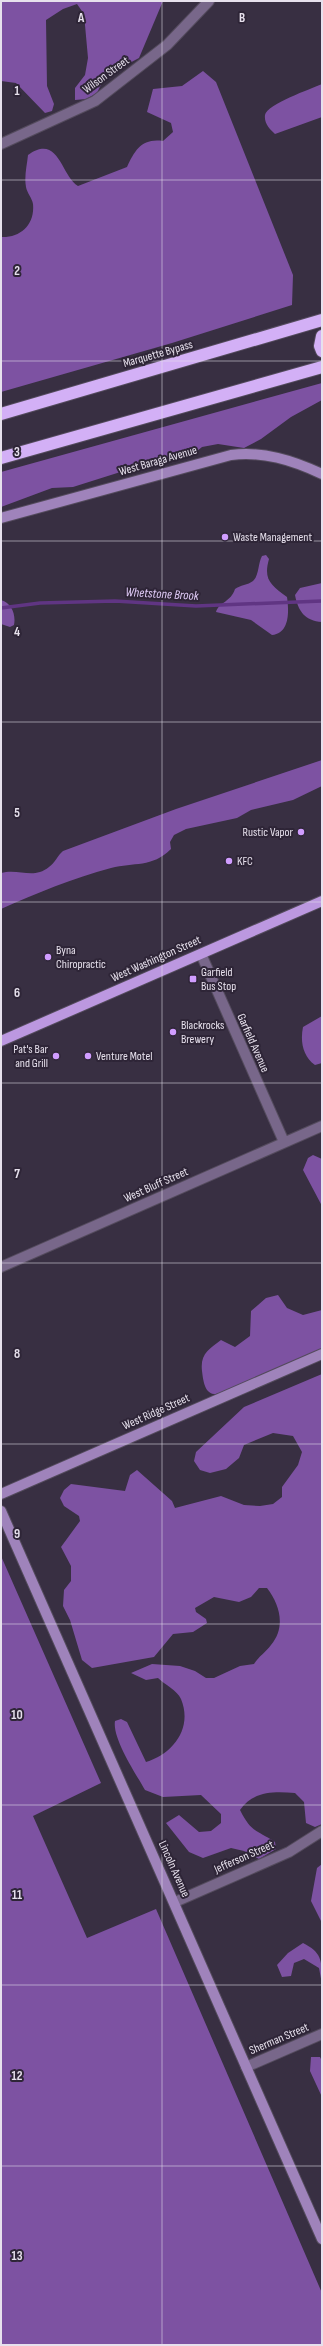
<svg xmlns="http://www.w3.org/2000/svg" width="323" height="2346" font-family="'Sofia Sans Condensed',sans-serif">
<style>
.forest{fill:#7d52a2}
.lines{fill:none;stroke-linecap:round;stroke-linejoin:round}
.stream{stroke:#603583;stroke-width:3.5}
.street-casing{stroke:#544b5d;stroke-width:12}
.secondary-casing{stroke:#544b5d;stroke-width:12}
.primary-casing{stroke:#544b5d;stroke-width:12}
.highway-casing{stroke:#544b5d;stroke-width:14}
.street{stroke:#78678a;stroke-width:10}
.secondary{stroke:#9f83bb;stroke-width:10}
.primary{stroke:#bc98e0;stroke-width:10}
.highway{stroke:#d3b0f6;stroke-width:12}
.grid{fill:none;stroke:#e7e1ed;stroke-width:1;stroke-opacity:0.55}
.poi-dot{fill:#d09dff;stroke:#2e2537;stroke-width:1.5}
.labels{text-anchor:middle;dominant-baseline:central;stroke-width:4;stroke-linejoin:round;paint-order:stroke}
.street-label{font-size:12px;fill:#e7e1ed;stroke:#2e2537}
.poi-label{font-size:12px;fill:#e7e1ed;stroke:#2e2537;text-anchor:start}
.water-label{font-size:13px;font-style:italic;fill:#e0cbf7;stroke:#2e2537}
.grid-label{font-size:13px;text-anchor:middle;font-weight:bold;fill:#e7e1ed;stroke:#2e2537;stroke-width:4;stroke-linejoin:round;paint-order:stroke}
</style>
<rect width="100%" height="100%" fill="#382f42"/>
<path class="forest" d="M1 1H163L139 58 105 76 97 93 86 99 75 100V88L85 75 88 58 84 14 77 4 63 9 46 20 47 86 54 104 52 111 45 113 16 83 1 81Z
M203 71 216 82 293 275 292 305 172 343 1 392V237C20 238 35 225 33 204 32 198 27 193 26 187 24 177 27 165 28 155 59 133 61 176 78 186L127 167C135 150 142 138 163 141L173 132 171 123 147 112 153 89 182 86Z
M322 84V117L275 134C270 129 264 124 265 115 267 104 311 89 322 84Z
M322 383V400L291 417 261 439 244 448 218 444 202 447 191 456H171L73 487 52 488 1 507V472Z
M266 555 269 559C263 580 271 585 287 597 289 611 290 633 272 635L251 620 216 612C219 602 231 602 235 589 240 585 248 585 253 581 259 576 258 563 262 556Z
M322 583V622C305 621 298 611 295 595L300 588Z
M1 600C12 603 16 615 14 625L10 627 1 624Z
M322 760V786L293 800 251 810 237 818 186 829 174 835 170 842 171 849C152 868 134 862 111 868 73 878 37 893 1 909V873C19 868 33 880 49 867 55 863 57 856 63 851L176 809Z
M322 1016V1063L315 1065C303 1056 300 1042 303 1027Z
M313 1155 322 1159V1206L303 1170 308 1158Z
M278 1295 287 1308 303 1315 322 1310V1349C306 1356 224 1395 214 1394 204 1393 203 1378 202 1371 200 1354 209 1349 221 1340L235 1347 250 1336 251 1311 266 1298Z
M322 1374V1824L315 1827 306 1823 304 1802 295 1793C274 1791 253 1791 240 1810 251 1832 256 1830 275 1842L276 1849 259 1859 244 1851 231 1848 203 1858 189 1852 166 1823 179 1815 199 1832 211 1831 221 1823V1814L201 1795 163 1797 145 1790C136 1774 112 1738 115 1721L121 1719 127 1722 146 1762C173 1754 193 1728 181 1699 177 1690 165 1685 158 1678L146 1680 131 1673 152 1664 180 1666 195 1671 206 1678H214L240 1666 254 1664C259 1656 266 1652 271 1645 286 1627 280 1605 267 1588H259L251 1597 239 1602 214 1597 195 1608 196 1612 206 1619 207 1623 193 1632 173 1634 154 1657 92 1668 82 1660 70 1620 63 1606 64 1590 71 1581V1566L61 1547 80 1521 79 1516 64 1506 60 1498 64 1490 71 1484 125 1491 130 1475 137 1470 172 1501 175 1508 221 1496 244 1505 260 1506 273 1504 282 1497V1487L298 1465 302 1452 293 1436 273 1433 244 1445 239 1458 226 1469 210 1473 200 1470 194 1461 196 1452 244 1407Z
M1 1556 101 1783 33 1816 87 1938 156 1909 322 2293V2345H1Z
M322 1864V1923L311 1901 317 1868Z
M303 1943C323 1953 322 1962 322 1984L319 1968 304 1959 294 1963 291 1976 282 1977 277 1965 288 1953Z
M311 2057H320L322 2061V2097L310 2071Z"/>
<g class="lines">
<path class="stream" d="M1 608 40 603 115 601 196 606 322 601"/>
<defs>
<path id="street" d="M1 144 95 101 167 45 209 1
M201 954 284 1142
M1 1267 322 1126
M175 1902 289 1852 322 1831
M246 2067 322 2034"/>
<path id="secondary" d="M1 518 231 455C263 451 292 460 322 474
M1 1494 322 1354
M1 1511 322 2239"/>
<path id="primary" d="M1 1041 322 901"/>
<path id="highway" d="M322 336 320 346 322 351
M1 414 322 320
M1 458 322 367"/>
</defs>
<use href="#street" class="street-casing"/>
<use href="#secondary" class="secondary-casing"/>
<use href="#primary" class="primary-casing"/>
<use href="#highway" class="highway-casing"/>
<use href="#street" class="street"/>
<use href="#secondary" class="secondary"/>
<use href="#primary" class="primary"/>
<use href="#highway" class="highway"/>
</g>
<path class="grid" d="M162 1V2345M1 180H322M1 361H322M1 541H322M1 722H322M1 902H322M1 1083H322M1 1263H322M1 1444H322M1 1624H322M1 1805H322M1 1985H322M1 2166H322"/>
<g class="poi-dot">
<circle cx="225" cy="537" r="4"/>
<circle cx="301" cy="832" r="4"/>
<circle cx="229" cy="861" r="4"/>
<circle cx="48" cy="957" r="4"/>
<rect x="189" y="975" width="8" height="8" rx="2"/>
<circle cx="173" cy="1032" r="4"/>
<circle cx="56" cy="1056" r="4"/>
<circle cx="88" cy="1056" r="4"/>
</g>
<g class="labels">
<g class="street-label">
<text transform="translate(106 75) rotate(-36)">Wilson Street</text>
<text transform="translate(158 354) rotate(-16)">Marquette Bypass</text>
<text transform="translate(158 461) rotate(-16)">West Baraga Avenue</text>
<text transform="translate(156 959) rotate(-24)">West Washington Street</text>
<text transform="translate(253 1043) rotate(66)">Garfield Avenue</text>
<text transform="translate(156 1185) rotate(-24)">West Bluff Street</text>
<text transform="translate(156 1412) rotate(-24)">West Ridge Street</text>
<text transform="translate(244 1857) rotate(-24)">Jefferson Street</text>
<text transform="translate(174 1869) rotate(66)">Lincoln Avenue</text>
<text transform="translate(279 2039) rotate(-23)">Sherman Street</text>
</g>
<g class="poi-label">
<text x="233" y="537">Waste Management</text>
<text x="293" y="832" text-anchor="end">Rustic Vapor</text>
<text x="237" y="861">KFC</text>
<text x="56" y="950">Byna<tspan x="56" dy="14">Chiropractic</tspan></text>
<text x="201" y="972">Garfield<tspan x="201" dy="14">Bus Stop</tspan></text>
<text x="181" y="1025">Blackrocks<tspan x="181" dy="14">Brewery</tspan></text>
<text x="48" y="1049" text-anchor="end">Pat's Bar<tspan x="48" dy="14">and Grill</tspan></text>
<text x="96" y="1056">Venture Motel</text>
</g>
<g class="water-label">
<text transform="translate(162 594) rotate(3)">Whetstone Brook</text>
</g>
</g>
<g class="grid-label">
<text x="81" y="22">A</text>
<text x="242" y="22">B</text>
<text x="17" y="95">1</text>
<text x="17" y="275">2</text>
<text x="17" y="456">3</text>
<text x="17" y="636">4</text>
<text x="17" y="817">5</text>
<text x="17" y="997">6</text>
<text x="17" y="1178">7</text>
<text x="17" y="1358">8</text>
<text x="17" y="1538">9</text>
<text x="17" y="1719">10</text>
<text x="17" y="1899">11</text>
<text x="17" y="2080">12</text>
<text x="17" y="2260">13</text>
</g>
<rect width="323" height="2346" fill="none" stroke="#e7e1ed" stroke-width="4"/>
</svg>
